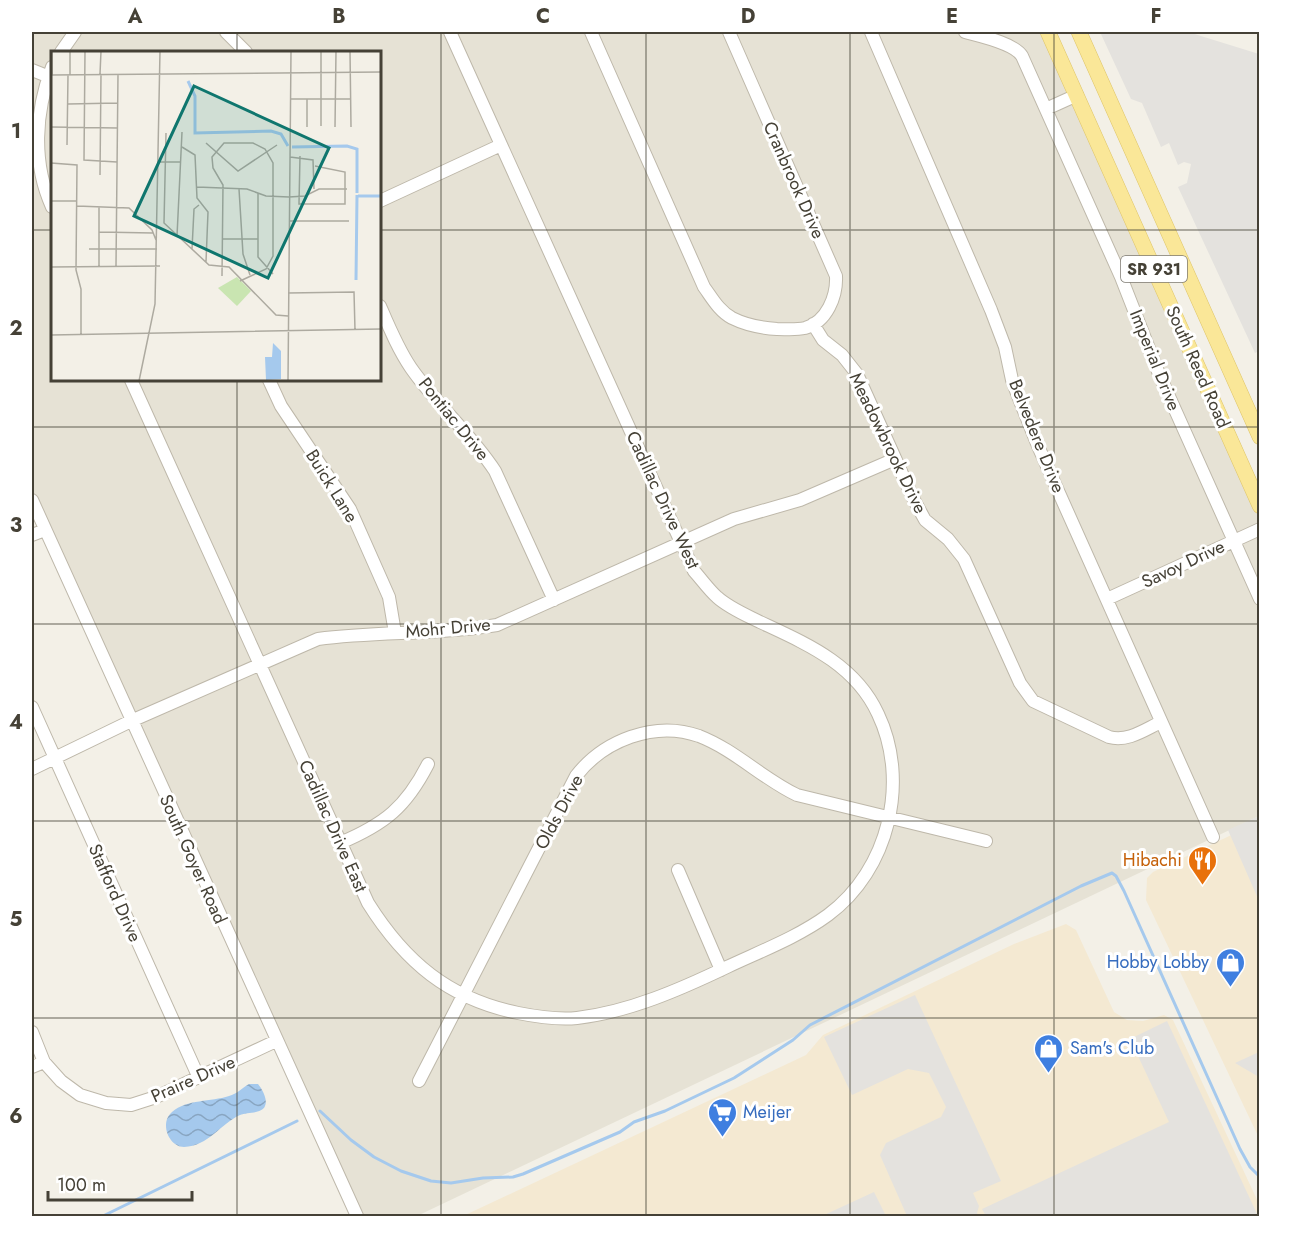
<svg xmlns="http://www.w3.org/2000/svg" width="1291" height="1248" font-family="Jost,sans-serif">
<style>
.residential{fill:#e6e2d5;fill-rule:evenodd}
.commercial{fill:#f4e9d2}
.parking{fill:#e4e2de}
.water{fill:url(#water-waves)}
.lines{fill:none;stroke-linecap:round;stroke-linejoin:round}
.stream{stroke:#a5c9ed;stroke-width:3}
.minor-casing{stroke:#beb8aa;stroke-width:14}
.major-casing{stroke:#dfc569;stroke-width:16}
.minor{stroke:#fff;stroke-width:12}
.major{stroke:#fae798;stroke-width:15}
.grid{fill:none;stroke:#454136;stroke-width:1.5;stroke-opacity:0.55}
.labels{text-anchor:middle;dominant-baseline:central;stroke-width:6;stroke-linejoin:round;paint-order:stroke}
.shield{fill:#fff;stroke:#7d7a72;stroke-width:1.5}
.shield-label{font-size:16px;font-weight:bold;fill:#454136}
.street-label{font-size:18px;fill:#454136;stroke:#fff}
.food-label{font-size:18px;fill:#c56008;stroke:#fff;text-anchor:end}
.shop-label{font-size:18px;fill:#366cbe;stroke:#fff;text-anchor:start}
.inset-river{fill:none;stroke:#a5c9ed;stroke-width:3}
.inset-road{fill:none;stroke:#adaaa0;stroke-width:1.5}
.view{fill:#0f766e;fill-opacity:0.15;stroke:#0f766e;stroke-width:3}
.inset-edge{fill:none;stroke:#454136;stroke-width:3}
.neatline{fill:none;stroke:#454136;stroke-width:2}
.grid-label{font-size:20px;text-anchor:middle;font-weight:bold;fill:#454136}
</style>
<defs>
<pattern id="water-waves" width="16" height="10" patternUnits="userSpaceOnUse" patternTransform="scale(1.5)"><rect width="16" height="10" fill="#a5c9ed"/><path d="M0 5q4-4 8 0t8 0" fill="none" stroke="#88a5c1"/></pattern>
</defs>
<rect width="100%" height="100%" fill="#f3f0e7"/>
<path class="residential" d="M32 32H1048L1259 506V816L417 1216H357L32 500ZM52 52H380V380H52Z"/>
<path class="commercial" d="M1259 822V1138L1146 900 1147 878 1153 872Z
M1066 924 1076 930 1114 1012 1127 1020 1143 1021 1164 1015 1173 1020 1260 1206 1259 1216H463L806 1055 823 1035 1014 944Z"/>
<path class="parking" d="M1100 32H1188L1259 54V351L1255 353 1178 187 1187 183 1191 164 1184 162 1178 165 1169 143 1161 147 1142 103 1131 99Z
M1259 816V901L1228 830Z
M915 995 1001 1181 973 1193 979 1206 977 1213 978 1216H907L880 1155 886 1143 941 1117 946 1107 929 1073 908 1069 852 1095 824 1037Z
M1167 1021 1258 1216H986L982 1209 1169 1122 1130 1039Z
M1259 1052V1077L1235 1063Z
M874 1192 886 1216H822Z"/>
<path class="water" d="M249 1084H258C262 1089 268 1099 265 1106 262 1114 247 1112 240 1115 220 1124 209 1146 184 1147 169 1147 159 1123 172 1112 187 1099 211 1102 229 1096 237 1094 242 1088 249 1084Z"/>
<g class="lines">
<path class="stream" d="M320 1111 351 1140 374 1157 401 1171 431 1181 451 1183 483 1178 513 1177 523 1174 620 1132 634 1122 665 1111 734 1078 793 1040 810 1025 1081 886 1112 873 1116 876 1124 891 1240 1149 1250 1167 1260 1177
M103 1216 297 1121"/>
<defs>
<path id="minor" d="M226 32 246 52
M591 32 704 287C712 298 719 311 732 318 746 325 761 328 777 329 787 329 796 330 805 328 827 322 837 296 836 276L729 32
M871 32 991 310 1005 347 1012 380 1020 401 1038 446 1213 837
M965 32C980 36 1014 43 1022 56L1121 277 1159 374 1260 599
M61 52 75 32
M52 67C35 112 32 163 52 207
M32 70 52 78
M1046 109 1077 95
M380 201 501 145
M380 306C389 327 398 349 411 368 436 404 471 434 495 471L554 600
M813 324 823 340 842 355 857 374 913 498 925 520 948 539 964 559 1020 683 1033 701 1109 737C1128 742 1144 730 1161 722
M131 380 368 903C405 962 449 999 518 1013 538 1017 558 1020 577 1018 629 1012 681 989 727 967 761 951 798 937 828 915 889 870 910 781 878 714 855 664 807 644 760 622 746 615 729 608 717 597 709 590 702 580 694 571L450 32
M269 380 281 406 350 509 389 597 395 633
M32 500 357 1216
M32 535 45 530
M1107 599 1260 529
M32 707 199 1078
M32 769 131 721 318 639C378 631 438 635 497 625L734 519 800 500 895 459
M340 843C385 824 406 807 428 764
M678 870 721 970
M32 1032 44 1062 61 1081 80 1095 106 1103 131 1105 156 1097 276 1041
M32 1067 44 1062
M419 1081 576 776C603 741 654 720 699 736 735 750 763 779 797 795L986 841"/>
<path id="major" d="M1048 32 1260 506
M1079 32 1260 437"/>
</defs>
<use href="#minor" class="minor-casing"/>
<use href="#major" class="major-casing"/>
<use href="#minor" class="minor"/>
<use href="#major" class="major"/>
</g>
<path class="grid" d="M237 32V52M441 32V1216M646 32V1216M850 32V1216M1054 32V1216M32 230H52M380 230H1260M237 380V1216M32 427H1260M32 624H1260M32 821H1260M32 1018H1260"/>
<defs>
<symbol id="restaurant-pin" viewBox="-11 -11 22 30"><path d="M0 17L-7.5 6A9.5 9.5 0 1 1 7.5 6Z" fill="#e8710a" stroke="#fff"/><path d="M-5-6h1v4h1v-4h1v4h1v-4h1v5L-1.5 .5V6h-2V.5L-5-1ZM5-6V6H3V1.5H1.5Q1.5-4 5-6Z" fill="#fff"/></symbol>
<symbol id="shop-pin" viewBox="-11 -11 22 30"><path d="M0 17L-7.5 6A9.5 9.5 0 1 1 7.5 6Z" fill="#3f7fe0" stroke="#fff"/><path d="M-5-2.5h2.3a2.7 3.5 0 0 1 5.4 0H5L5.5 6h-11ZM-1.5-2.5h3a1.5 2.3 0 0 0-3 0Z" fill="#fff"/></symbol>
<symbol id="supermarket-pin" viewBox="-11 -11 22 30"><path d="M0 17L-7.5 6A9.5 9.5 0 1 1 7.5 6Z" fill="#3f7fe0" stroke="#fff"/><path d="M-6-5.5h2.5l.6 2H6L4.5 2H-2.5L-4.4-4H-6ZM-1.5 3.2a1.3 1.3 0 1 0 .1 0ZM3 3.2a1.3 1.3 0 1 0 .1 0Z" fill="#fff"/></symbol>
</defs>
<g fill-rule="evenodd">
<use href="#restaurant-pin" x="1186" y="844" width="33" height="45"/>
<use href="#shop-pin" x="1214" y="946" width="33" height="45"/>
<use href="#shop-pin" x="1032" y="1032" width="33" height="45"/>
<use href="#supermarket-pin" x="706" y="1096" width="33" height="45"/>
</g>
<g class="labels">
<rect class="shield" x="1121" y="256" width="66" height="26" rx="4.5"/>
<g class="shield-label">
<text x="1154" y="269">SR 931</text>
</g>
<g class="street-label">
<text transform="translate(794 180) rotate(66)">Cranbrook Drive</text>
<text transform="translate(1155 360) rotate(68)">Imperial Drive</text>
<text transform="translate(1198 367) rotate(66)">South Reed Road</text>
<text transform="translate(454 419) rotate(51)">Pontiac Drive</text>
<text transform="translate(1037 436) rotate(68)">Belvedere Drive</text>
<text transform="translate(888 443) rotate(64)">Meadowbrook Drive</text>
<text transform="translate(332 486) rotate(58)">Buick Lane</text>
<text transform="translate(663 500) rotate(65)">Cadillac Drive West</text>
<text transform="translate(1183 564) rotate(-25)">Savoy Drive</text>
<text transform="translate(448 628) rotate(-5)">Mohr Drive</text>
<text transform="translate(559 812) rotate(-62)">Olds Drive</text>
<text transform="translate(333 826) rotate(66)">Cadillac Drive East</text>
<text transform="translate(193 859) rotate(66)">South Goyer Road</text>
<text transform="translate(115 893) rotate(66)">Stafford Drive</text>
<text transform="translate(193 1079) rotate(-24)">Praire Drive</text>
</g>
<g class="food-label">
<text x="1182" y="860">Hibachi</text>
</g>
<g class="shop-label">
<text x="1209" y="962" text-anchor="end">Hobby Lobby</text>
<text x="1070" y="1048">Sam's Club</text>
<text x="743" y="1112">Meijer</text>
</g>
</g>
<g transform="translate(51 51)">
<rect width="330" height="330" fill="#f3f0e7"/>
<path d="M186 226 200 240 186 255 167 237Z" fill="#c9e5b1"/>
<path d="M222 292 230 300V328L215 329 214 306H221Z" fill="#a5c9ed"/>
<path class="inset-river" d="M137 30 144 45V82L220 80 230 83 237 95M241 96 296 95 306 98V142M307 145H330M305 229 306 144"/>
<path class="inset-road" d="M19 0V24M34 0 33 109 66 111M299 0 300 76M49 23 50 0M0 24 330 21M1 24V0M239 48H300M17 53 67 52M270 75V0M0 76 67 77M256 76V48M284 76 285 0M115 82 113 172 158 214 178 216 225 264 237 265M155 92 187 120 226 94M16 94 17 24M131 96 144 104 146 147 157 161 155 211M249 105 248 153H294V121L264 115M239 106 262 109 263 138M107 111H130M0 112 26 114 25 219 30 238V284M49 124 50 23M146 136 196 138 215 145 238 146 254 145 268 138H296M188 138 192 203 199 224M207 142V206L222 223M0 150H26M26 155 78 157 101 179 105 189M238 170H298M48 181 102 182M126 185 131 81M172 188H207M38 198H106M141 198 143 158 148 154M48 215V156M65 215 67 23M0 216 109 215M171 225 172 134 162 117 161 106 173 92H202L214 98 222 112V205L215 218 189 230M237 242 303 241 304 279M0 284 330 278M88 330 104 253 109 0M237 330 240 0"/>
<path class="view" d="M143 35 278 97 217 227 83 165Z"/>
<rect width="330" height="330" class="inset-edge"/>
</g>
<rect width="1291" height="1248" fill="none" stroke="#ffffff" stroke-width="66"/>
<path d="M48 1191v9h144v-9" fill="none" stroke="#454136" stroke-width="3"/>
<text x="57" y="1191" font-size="18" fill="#454136" stroke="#ffffff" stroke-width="4.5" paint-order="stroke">100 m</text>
<rect x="33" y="33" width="1225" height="1182" class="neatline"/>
<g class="grid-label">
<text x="135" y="23">A</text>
<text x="339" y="23">B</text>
<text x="543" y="23">C</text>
<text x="748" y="23">D</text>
<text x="952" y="23">E</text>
<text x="1156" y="23">F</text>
<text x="16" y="138">1</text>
<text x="16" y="335">2</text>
<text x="16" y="532">3</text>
<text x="16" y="729">4</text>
<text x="16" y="926">5</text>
<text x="16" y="1123">6</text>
</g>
</svg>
